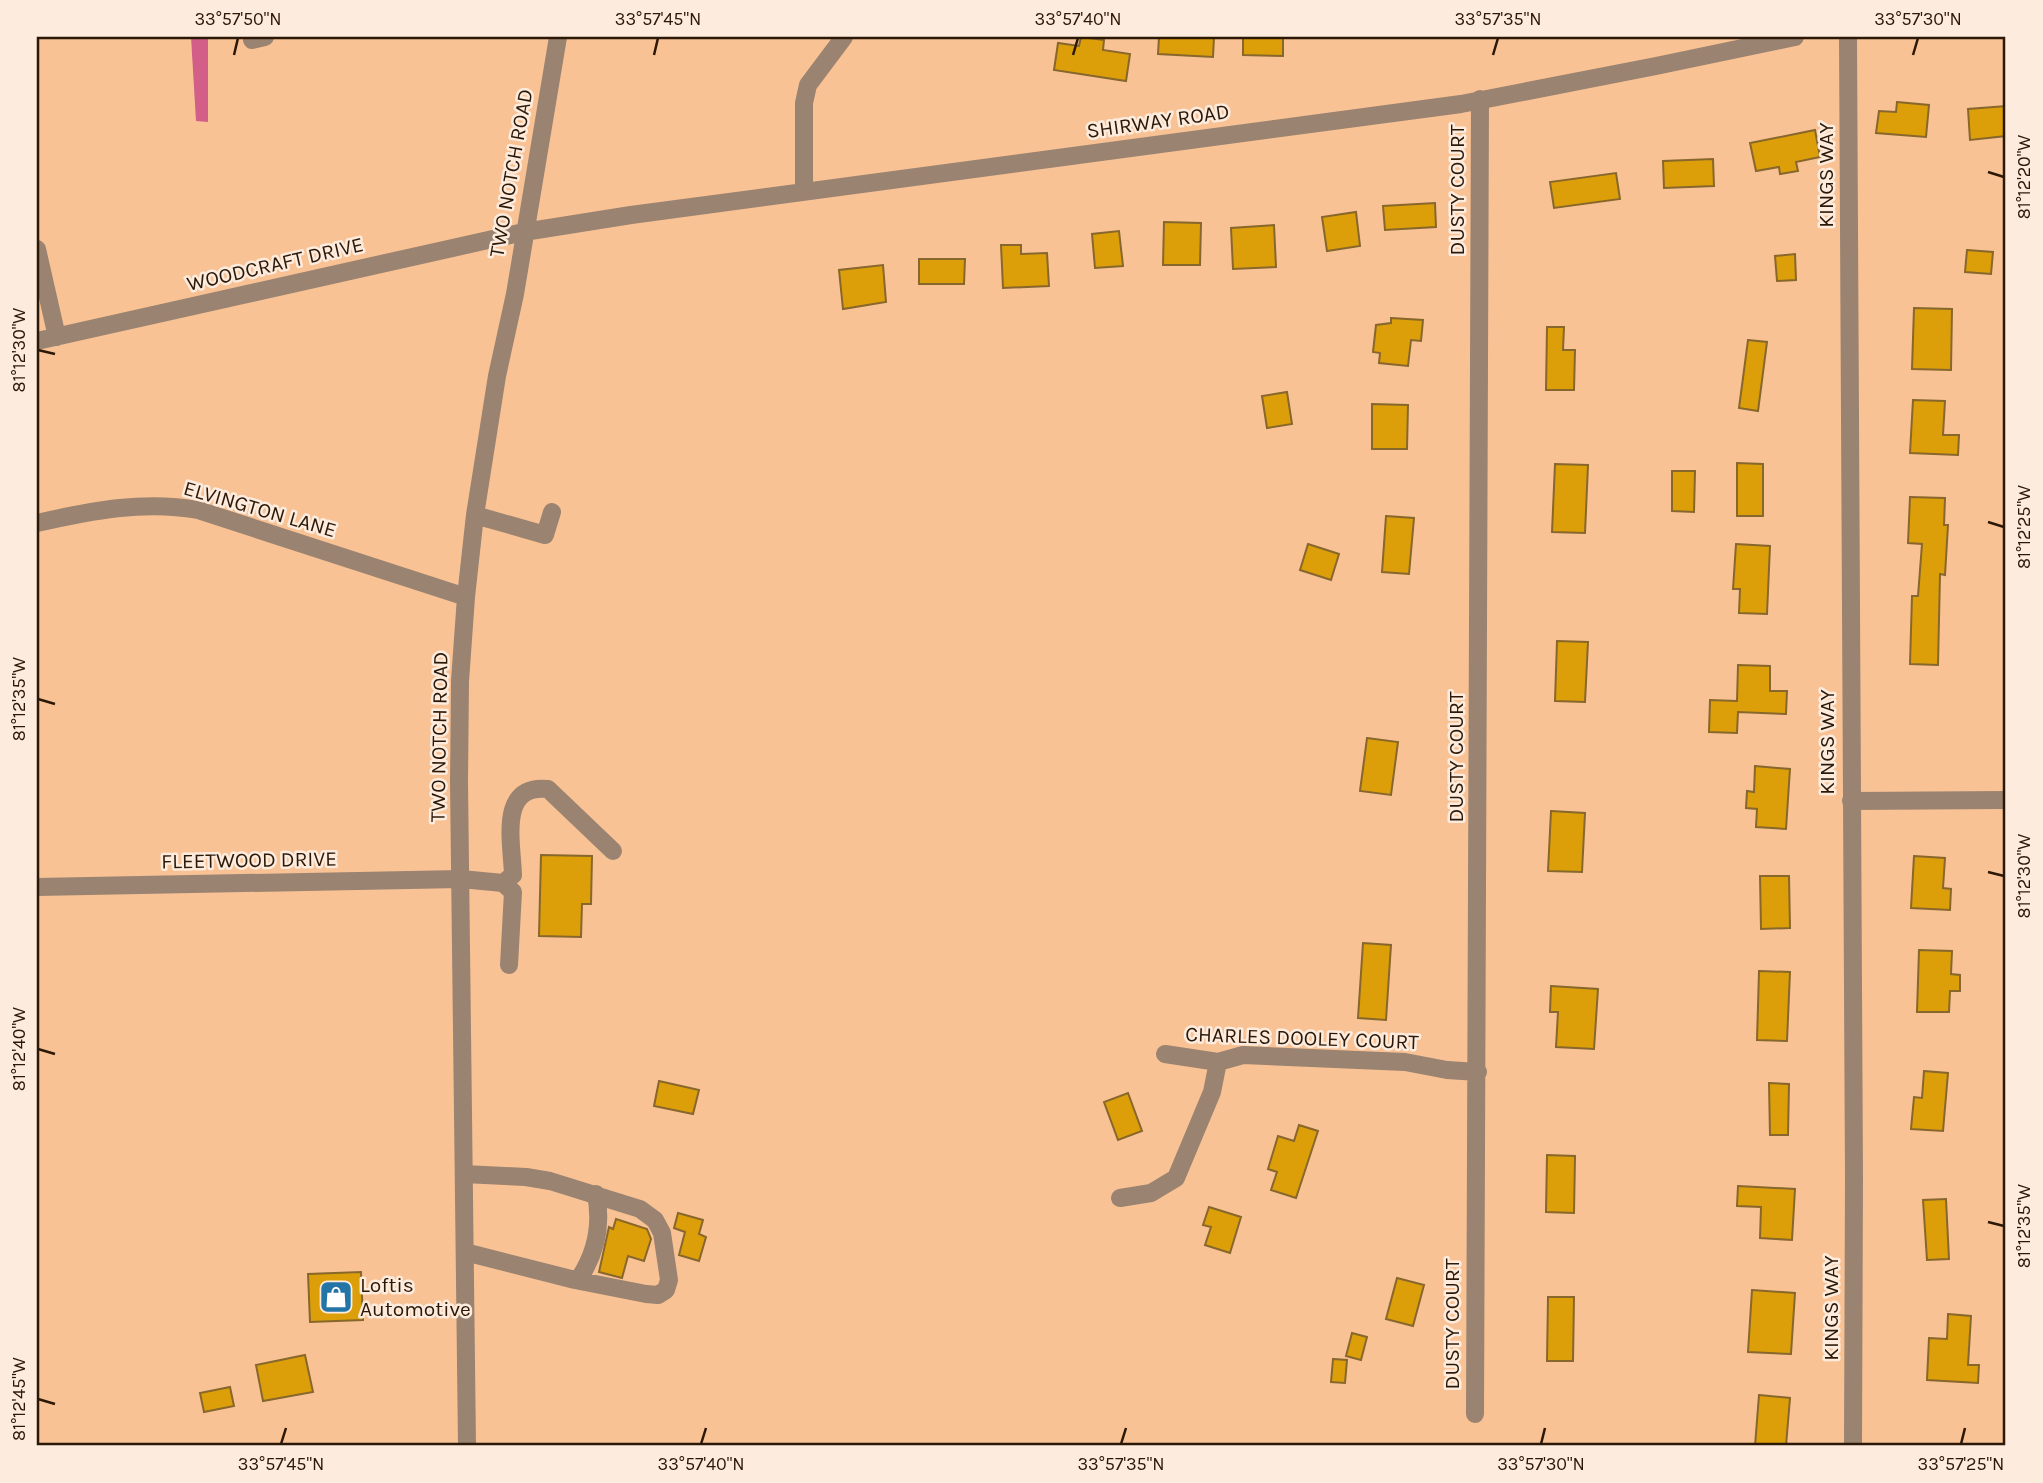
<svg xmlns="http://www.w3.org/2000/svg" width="2043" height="1483" font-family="Karla,sans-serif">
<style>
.forest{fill:#d35f88}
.building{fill:#dc9f0a;stroke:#87672b;stroke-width:2}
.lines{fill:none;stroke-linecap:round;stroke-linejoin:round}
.minor{stroke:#9a8370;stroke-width:18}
.ticks{fill:none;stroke:#2c1806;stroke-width:2.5}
.labels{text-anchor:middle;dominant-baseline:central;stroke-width:5;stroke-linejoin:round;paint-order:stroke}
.street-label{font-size:21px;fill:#2c1806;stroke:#fdecde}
.poi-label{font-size:21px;fill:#2c1806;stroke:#fdecde;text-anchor:start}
.neatline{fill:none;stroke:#2c1806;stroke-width:2.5}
.ticks-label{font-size:18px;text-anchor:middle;fill:#2c1806}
</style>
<rect width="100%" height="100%" fill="#f9c295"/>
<path class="forest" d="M191 37H208V122L196 121Z"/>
<path class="building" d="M1081 37 1104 40 1103 50 1130 54 1126 81 1054 70 1058 43 1079 46Z
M1159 37H1214L1213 57 1158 54Z
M1243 37H1283V56L1243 55Z
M1897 102 1929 105 1926 137 1876 133 1879 111 1896 112Z
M2006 106V136L1970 140 1968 109Z
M1815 130 1820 157 1796 162 1798 171 1780 174 1779 167 1756 171 1750 143Z
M1713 159 1714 186 1664 188 1663 161Z
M1616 173 1620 199 1554 208 1550 182Z
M1435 203 1436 227 1385 230 1383 206Z
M1356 212 1360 246 1327 251 1322 217Z
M1164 222 1201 223 1200 265H1163Z
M1274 225 1276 267 1233 269 1231 228Z
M1119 231 1123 266 1095 268 1092 234Z
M1001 245H1021V254L1047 253 1049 286 1003 288Z
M1967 250 1993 252 1991 274 1965 272Z
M1795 254 1796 280 1777 281 1775 256Z
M919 259H965L964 284H919Z
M883 265 886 302 843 309 839 270Z
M1914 308 1952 309 1951 370 1912 369Z
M1391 318 1423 320 1421 341 1411 340 1408 366 1379 363 1380 353 1373 352 1376 325 1391 323Z
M1547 327H1564L1563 350H1575L1574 390H1546Z
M1748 340 1767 342 1758 411 1739 408Z
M1287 392 1292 424 1267 428 1262 396Z
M1913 400 1945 401 1943 435H1959L1958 455 1910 453Z
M1372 404 1408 405 1407 449H1372Z
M1737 463 1763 464V516H1737Z
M1555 464 1588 465 1585 533 1552 532Z
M1672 471H1695L1694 512 1672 511Z
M1910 497 1945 498 1944 525H1948L1945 575 1940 574 1938 665 1910 664 1912 596H1918L1922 544 1908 543Z
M1386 516 1414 518 1409 574 1382 572Z
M1308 544 1339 554 1331 580 1300 570Z
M1736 544 1770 546 1767 614 1739 613 1740 589H1733Z
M1557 641 1588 642 1585 702 1555 701Z
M1738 665 1770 666V691H1787L1786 714 1738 712 1737 733 1709 732 1710 700 1737 701Z
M1367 738 1398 742 1391 795 1360 791Z
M1755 766 1790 769 1786 829 1756 827 1757 809 1746 808 1747 791 1754 792Z
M1551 811 1585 813 1582 872 1548 871Z
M541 855 592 856 591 904H582L581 937 539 936Z
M1914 856 1945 858 1943 888 1951 889 1950 910 1911 908Z
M1760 876H1789L1790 928 1761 929Z
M1363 943 1391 945 1386 1020 1358 1018Z
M1919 950 1952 951 1951 974 1960 975V991H1950L1949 1012H1917Z
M1759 971 1790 972 1787 1041 1757 1040Z
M1551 986 1598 989 1594 1049 1556 1047 1558 1012H1550Z
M1924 1071 1948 1073 1943 1131 1911 1129 1914 1097 1922 1098Z
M659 1081 699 1090 693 1114 654 1106Z
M1769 1083 1789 1084 1788 1135H1770Z
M1128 1093 1142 1131 1118 1140 1104 1102Z
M1299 1125 1318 1131 1296 1198 1271 1190 1277 1172 1268 1169 1278 1136 1294 1141Z
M1547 1155 1575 1156 1574 1213 1546 1212Z
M1738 1186 1795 1189 1792 1240 1760 1238 1761 1207 1737 1206Z
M1946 1199 1949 1259 1927 1260 1923 1200Z
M1209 1207 1241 1217 1230 1253 1205 1245 1211 1227 1203 1225Z
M678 1213 703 1220 699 1234 706 1237 699 1261 679 1255 685 1232 674 1228Z
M616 1219 647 1229 651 1239 644 1261 628 1256 622 1278 599 1272 609 1227 613 1229Z
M361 1272 363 1320 310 1322 308 1274Z
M1397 1278 1424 1285 1413 1326 1386 1319Z
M1752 1290 1795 1293 1791 1354 1748 1352Z
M1548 1297H1574L1573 1361H1547Z
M1948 1314 1971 1316 1968 1365H1979L1978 1383 1927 1380 1929 1338 1947 1339Z
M1352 1333 1367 1337 1361 1360 1346 1356Z
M305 1355 313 1392 263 1401 256 1365Z
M1333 1359 1347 1360 1345 1383 1331 1382Z
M230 1387 234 1406 204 1412 200 1393Z
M1759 1395 1790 1398 1786 1446H1755Z"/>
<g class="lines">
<path class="minor" d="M1848 37 1854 1178 1853 1446
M252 40 265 37
M804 191V103L808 85 844 37
M37 249 57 337
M37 341 524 232 631 215 1461 104 1656 66 1795 37
M475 515 545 535 552 512
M37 523C90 511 144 500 198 510L466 597
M1851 801 2006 800
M503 883 513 892 509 965
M37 887 461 879 503 883 513 875C512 842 498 784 548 789L613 851
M1165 1054 1218 1062 1243 1055 1405 1062 1447 1070 1478 1072
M464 1174 526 1177 550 1181 640 1209 655 1220 662 1233 669 1280 666 1290 658 1295 646 1294 575 1280 465 1252
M1120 1198 1151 1193 1176 1178 1212 1092 1218 1062
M578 1280C596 1254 602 1225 596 1194
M1475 1414 1480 99
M467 1446 459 782 460 681 466 597 475 515 497 376 515 294 558 37"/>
</g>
<path class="ticks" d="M234 55 238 38M654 55 658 38M1073 55 1078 38M1493 55 1498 38M1913 55 1918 38M1988 172 2004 177M38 350 55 354M1988 522 2004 527M38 699 55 704M1988 872 2004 876M38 1049 55 1054M1988 1222 2004 1226M38 1399 55 1404M281 1444 286 1428M701 1444 706 1428M1121 1444 1126 1428M1541 1444 1545 1428M1961 1444 1965 1428"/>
<defs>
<symbol id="shop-square" viewBox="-11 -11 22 22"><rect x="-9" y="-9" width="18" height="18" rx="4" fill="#2475a7" stroke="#fdecde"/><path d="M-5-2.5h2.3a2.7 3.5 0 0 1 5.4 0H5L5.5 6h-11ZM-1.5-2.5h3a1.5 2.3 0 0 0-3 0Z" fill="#fff"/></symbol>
</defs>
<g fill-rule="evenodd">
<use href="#shop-square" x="317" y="1278" width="38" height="38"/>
</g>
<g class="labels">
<g class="street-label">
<text transform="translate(1158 121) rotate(-8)">SHIRWAY ROAD</text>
<text transform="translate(511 173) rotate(-80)">TWO NOTCH ROAD</text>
<text transform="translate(1826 175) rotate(-90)">KINGS WAY</text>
<text transform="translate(1457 190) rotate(-90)">DUSTY COURT</text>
<text transform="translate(275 264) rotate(-13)">WOODCRAFT DRIVE</text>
<text transform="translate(260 509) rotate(16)">ELVINGTON LANE</text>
<text transform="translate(439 737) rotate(-89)">TWO NOTCH ROAD</text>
<text transform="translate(1827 742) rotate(-90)">KINGS WAY</text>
<text transform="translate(1456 757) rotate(-90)">DUSTY COURT</text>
<text transform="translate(249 860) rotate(-1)">FLEETWOOD DRIVE</text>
<text transform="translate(1302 1038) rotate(2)">CHARLES DOOLEY COURT</text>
<text transform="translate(1831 1308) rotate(-90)">KINGS WAY</text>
<text transform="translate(1452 1324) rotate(-90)">DUSTY COURT</text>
</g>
<g class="poi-label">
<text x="360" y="1285">Loftis<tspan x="360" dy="24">Automotive</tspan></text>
</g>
</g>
<rect width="2043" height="1483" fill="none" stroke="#fdecde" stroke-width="77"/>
<rect x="38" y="38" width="1966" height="1406" class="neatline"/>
<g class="ticks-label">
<text x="238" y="25">33°57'50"N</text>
<text x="658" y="25">33°57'45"N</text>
<text x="1078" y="25">33°57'40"N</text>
<text x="1498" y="25">33°57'35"N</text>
<text x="1918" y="25">33°57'30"N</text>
<text transform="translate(2024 177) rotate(-90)" y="6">81°12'20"W</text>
<text transform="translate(19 350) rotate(-90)" y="6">81°12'30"W</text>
<text transform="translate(2024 527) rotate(-90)" y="6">81°12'25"W</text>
<text transform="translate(19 699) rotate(-90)" y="6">81°12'35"W</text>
<text transform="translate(2024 876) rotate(-90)" y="6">81°12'30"W</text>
<text transform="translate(19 1049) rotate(-90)" y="6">81°12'40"W</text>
<text transform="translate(2024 1226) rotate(-90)" y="6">81°12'35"W</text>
<text transform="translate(19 1399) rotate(-90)" y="6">81°12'45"W</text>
<text x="281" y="1470">33°57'45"N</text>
<text x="701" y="1470">33°57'40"N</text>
<text x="1121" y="1470">33°57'35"N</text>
<text x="1541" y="1470">33°57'30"N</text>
<text x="1961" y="1470">33°57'25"N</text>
</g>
</svg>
